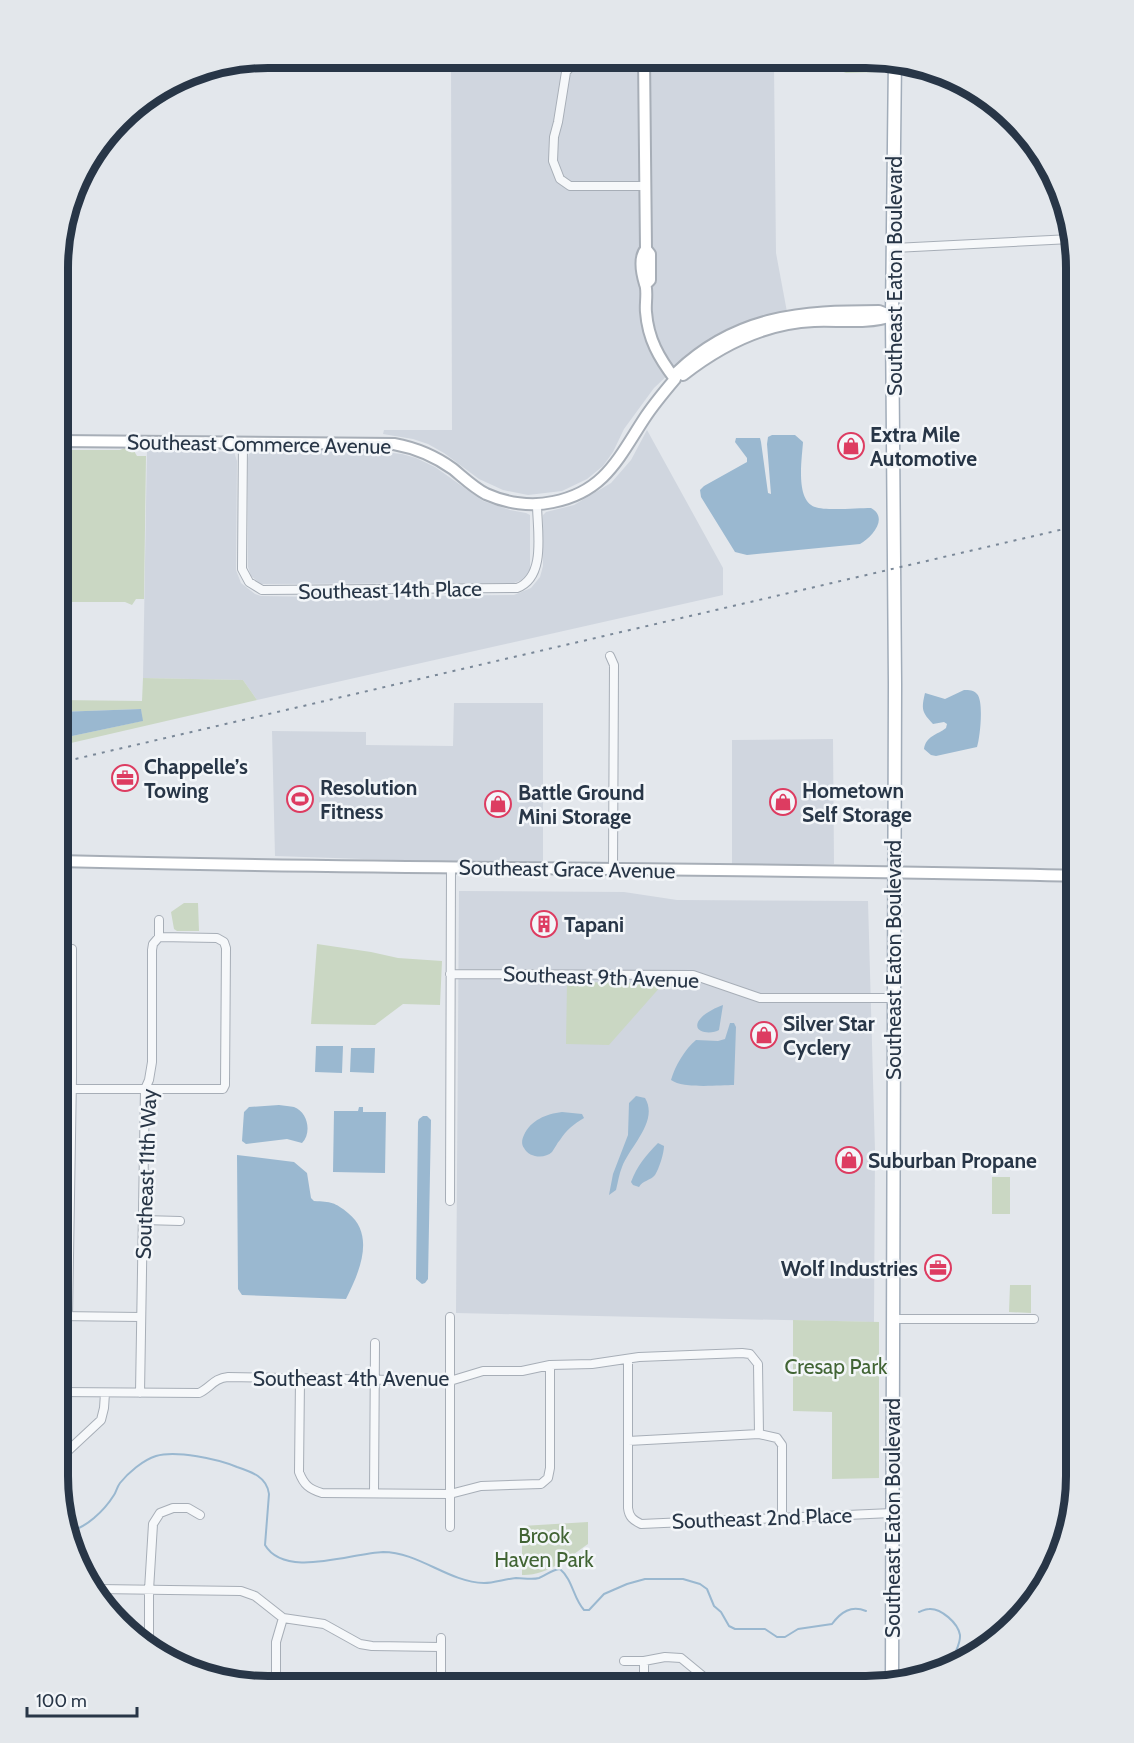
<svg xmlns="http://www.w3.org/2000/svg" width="1134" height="1743" font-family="Cabin,sans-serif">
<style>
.built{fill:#d0d6df}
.green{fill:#cad7c3}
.water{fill:#9ab8d0}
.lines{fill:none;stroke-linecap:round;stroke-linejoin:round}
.stream{stroke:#9ab8d0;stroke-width:2}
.street-casing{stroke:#a7aeb7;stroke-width:10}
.secondary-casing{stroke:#a7aeb7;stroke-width:14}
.primary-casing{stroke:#a1acb9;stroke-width:15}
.street{stroke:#f6f8fa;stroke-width:8}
.secondary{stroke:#fff;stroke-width:10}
.primary{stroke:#fff;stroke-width:12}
.rail{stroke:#7a8898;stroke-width:2;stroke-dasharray:3 6;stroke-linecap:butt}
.labels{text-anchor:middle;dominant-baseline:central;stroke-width:5;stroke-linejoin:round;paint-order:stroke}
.street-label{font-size:21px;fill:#283647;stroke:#f3f6f9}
.poi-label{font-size:21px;font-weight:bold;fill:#283647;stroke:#f3f6f9;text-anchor:start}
.park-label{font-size:21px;fill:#416434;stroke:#f3f6f9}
.rim{fill:none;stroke:#283647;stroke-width:8}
</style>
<rect width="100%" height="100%" fill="#e3e7ec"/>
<path class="built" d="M451 58H747L748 66 774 67 776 253 787 312 687 357 654 388 624 429 613 452 603 466 587 479 562 491 528 495 503 490 479 479 444 453 428 444 413 439 383 434 384 430H452Z
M647 430 723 568V595L257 700 243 680 143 678 147 449 234 452 237 461 236 570 241 583 255 594 261 596 324 597 514 595 531 588 540 577 543 566V515L546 512 574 505 611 483 631 460Z
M257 450 375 451 402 454 416 458 435 467 483 501 510 510 526 513 530 515V570L524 579 514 583 261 584 251 576 248 567V458L249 453Z
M454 703H543V862H453L275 856 272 731 366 732V745L453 746Z
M833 739 834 864 732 865V740Z
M459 891 624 892 677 900 868 901 875 1151 874 1322 456 1313Z"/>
<path class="green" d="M747 58 880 59V72L846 73 829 66 747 67Z
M127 447 134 451 137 456H146L144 599H136L132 605 125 602H58V450H120Z
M143 678 243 680 257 700 58 746V739L142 721 141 709 58 712V700L142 701Z
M184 903H198L199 931H177L174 929 171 912Z
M317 944 371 952 398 958 442 961 440 1005 403 1004 375 1025 311 1024Z
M567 982 662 983V985L609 1045 566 1044Z
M992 1177H1010V1214H992Z
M1010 1285H1031V1313L1009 1312Z
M793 1320 879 1322V1478L832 1479V1412L793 1411Z
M588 1522V1544C568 1558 547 1576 522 1575V1526Z"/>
<path class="water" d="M772 435H795L803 442C802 459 795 500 815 507 825 511 858 508 871 508 889 518 872 537 860 544L747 555 735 552 701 497 700 490 704 486 747 462V458L735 442 736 438H760L761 442 768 493 771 494 767 444 768 437Z
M964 690C969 690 974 690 977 694 984 701 980 738 977 747L936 756 931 755 924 749C926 736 937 735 946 728L947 724 944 722 933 724C922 712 921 710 925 693L945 699Z
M141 709 143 721 58 739V712Z
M723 1005 719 1030C713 1034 693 1034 698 1022 702 1014 715 1008 723 1005Z
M730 1023H734L736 1027 734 1085C719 1085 683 1089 671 1080 675 1066 685 1049 696 1040L718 1041 725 1039Z
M316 1046H343L342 1073 315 1072Z
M351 1048H375L374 1073 350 1072Z
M636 1096 645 1098C659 1121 630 1146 622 1167 619 1174 618 1182 616 1190L609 1195 613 1174 628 1135 629 1103Z
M279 1105C284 1106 290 1106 294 1107 308 1112 312 1133 302 1143L287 1139 246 1144 242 1141 244 1112 249 1107Z
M359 1107H363V1112H386L385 1173 333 1172 334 1111H358Z
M562 1112 582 1114 584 1118C574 1124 566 1130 560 1140 557 1143 555 1148 552 1152 545 1159 529 1158 524 1148 521 1144 522 1139 524 1135 531 1120 546 1114 562 1112Z
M423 1116H427L431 1120 428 1279 425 1283 422 1284 416 1279 418 1122 419 1119Z
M658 1143 664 1146C664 1153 659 1169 655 1175 650 1181 643 1180 639 1187L633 1185 631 1182C637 1166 646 1155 658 1143Z
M237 1155 294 1162 307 1173 311 1198 314 1201C331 1202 335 1202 348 1213 376 1235 359 1273 346 1299L242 1295 238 1289Z"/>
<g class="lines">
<path class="stream" d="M68 1532C86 1528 104 1511 114 1495 116 1492 117 1487 120 1483 128 1473 143 1460 156 1456 176 1450 218 1459 237 1467 252 1472 267 1477 269 1494L265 1545C285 1579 351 1553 383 1552 419 1552 448 1582 484 1583 494 1583 505 1579 516 1578 523 1578 532 1580 539 1578 547 1575 551 1570 560 1569 573 1580 573 1598 584 1610H589L604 1594 627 1584 645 1579H683L700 1584 707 1589 714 1606 721 1612 729 1626 735 1629H765L777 1637H785L798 1629 832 1624C841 1612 851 1605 866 1611
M919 1612C922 1611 925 1609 929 1609 941 1608 958 1623 960 1635 961 1646 951 1656 952 1667"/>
<defs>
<path id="street" d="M644 59H590L572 65 566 72 558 122 554 137 553 161 560 179 570 186H645
M894 248 1071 239
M243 442 242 569 249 582 262 590 517 588C547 577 537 530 537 504
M610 656 614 665 613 869
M1071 876 1072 734H1077
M450 974 693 975 760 998H893
M58 1089H223L225 1085 226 948 224 942 217 938 159 937
M450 1201 451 867
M143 1220 180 1221
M57 1316 141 1317
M68 1316 72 1077V949
M450 1317V1527
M892 1319H1034
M628 1359V1508C629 1517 633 1520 641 1524L892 1513
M300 1379 299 1472C304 1485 309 1489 322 1493L450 1494 481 1486 541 1484 548 1478 550 1468V1365
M57 1392 199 1393C210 1388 214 1378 228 1377L450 1381 483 1371H522L550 1365 592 1364 639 1357 742 1353 750 1354 758 1364 759 1434
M140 1393 145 1089 149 1080 152 1062V950L153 944 159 937V920
M628 1441 759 1434 777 1438 782 1445V1517
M57 1461 101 1420 104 1408 105 1393
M374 1493 375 1343
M98 1589 241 1591 255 1596 283 1618 324 1624 360 1644 372 1646 441 1647
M149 1647V1590L153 1524 160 1513 173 1508H188L200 1515
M624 1661H644L665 1657 681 1658 715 1686
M276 1684V1642L283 1618
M441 1685V1638
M644 1685V1661"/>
<path id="secondary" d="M644 58 646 249 650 254V280L646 284
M646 249C638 258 642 274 645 284 648 291 645 304 646 312 648 339 659 358 675 379
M683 375C720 346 765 323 814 321 840 320 868 324 892 316
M58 441 394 444C416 448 435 456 453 469 464 478 473 487 486 494 506 503 531 507 553 502 604 492 618 459 644 419 653 405 664 392 675 379L677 372C737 315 802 311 879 311L892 316
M58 861C397 870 737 867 1077 876"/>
<path id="primary" d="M892 1681 895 684 892 316 895 59"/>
</defs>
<use href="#street" class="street-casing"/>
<use href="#secondary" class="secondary-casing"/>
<use href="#primary" class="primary-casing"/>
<use href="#street" class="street"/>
<use href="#secondary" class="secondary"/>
<use href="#primary" class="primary"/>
<path class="rail" d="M58 763 1077 526"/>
</g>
<defs>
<symbol id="shop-ring" viewBox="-11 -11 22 22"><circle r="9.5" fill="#f3f6f9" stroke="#dd3c61" stroke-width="1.5"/><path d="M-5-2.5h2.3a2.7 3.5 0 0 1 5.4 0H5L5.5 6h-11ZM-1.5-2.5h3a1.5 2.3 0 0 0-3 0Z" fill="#dd3c61"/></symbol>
<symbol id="office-ring" viewBox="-11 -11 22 22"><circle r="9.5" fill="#f3f6f9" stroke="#dd3c61" stroke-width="1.5"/><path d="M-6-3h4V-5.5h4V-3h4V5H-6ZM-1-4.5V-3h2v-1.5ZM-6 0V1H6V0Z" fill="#dd3c61"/></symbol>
<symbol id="stadium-ring" viewBox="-11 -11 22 22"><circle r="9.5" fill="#f3f6f9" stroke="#dd3c61" stroke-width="1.5"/><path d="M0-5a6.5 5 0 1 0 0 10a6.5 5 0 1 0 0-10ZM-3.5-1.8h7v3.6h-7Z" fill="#dd3c61"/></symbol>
<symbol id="building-ring" viewBox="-11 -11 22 22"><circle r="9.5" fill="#f3f6f9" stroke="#dd3c61" stroke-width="1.5"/><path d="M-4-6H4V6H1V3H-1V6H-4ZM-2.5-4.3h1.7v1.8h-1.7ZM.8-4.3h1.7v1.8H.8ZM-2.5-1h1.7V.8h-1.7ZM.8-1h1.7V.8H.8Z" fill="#dd3c61"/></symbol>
</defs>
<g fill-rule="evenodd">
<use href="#shop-ring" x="836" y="431" width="30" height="30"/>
<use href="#office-ring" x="110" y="763" width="30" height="30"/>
<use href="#stadium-ring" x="285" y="784" width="30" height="30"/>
<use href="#shop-ring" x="768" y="787" width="30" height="30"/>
<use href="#shop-ring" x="483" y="789" width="30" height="30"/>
<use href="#building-ring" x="529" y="909" width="30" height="30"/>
<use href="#shop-ring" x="749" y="1020" width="30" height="30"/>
<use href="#shop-ring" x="834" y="1145" width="30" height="30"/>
<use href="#office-ring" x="923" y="1253" width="30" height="30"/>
</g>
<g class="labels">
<g class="street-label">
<text transform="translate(894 276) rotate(-90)">Southeast Eaton Boulevard</text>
<text transform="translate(259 444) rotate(1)">Southeast Commerce Avenue</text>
<text transform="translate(390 590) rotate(-1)">Southeast 14th Place</text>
<text transform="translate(567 869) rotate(1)">Southeast Grace Avenue</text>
<text transform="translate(893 960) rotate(-90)">Southeast Eaton Boulevard</text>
<text transform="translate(601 977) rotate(2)">Southeast 9th Avenue</text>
<text transform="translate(146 1174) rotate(-88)">Southeast 11th Way</text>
<text x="351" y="1378">Southeast 4th Avenue</text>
<text transform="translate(762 1518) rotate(-2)">Southeast 2nd Place</text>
<text transform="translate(892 1518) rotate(-90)">Southeast Eaton Boulevard</text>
</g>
<g class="poi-label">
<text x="870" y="434">Extra Mile<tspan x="870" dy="24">Automotive</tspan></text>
<text x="144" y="766">Chappelle’s<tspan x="144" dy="24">Towing</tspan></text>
<text x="320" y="787">Resolution<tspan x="320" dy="24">Fitness</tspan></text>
<text x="802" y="790">Hometown<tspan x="802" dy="24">Self Storage</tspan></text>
<text x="518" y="792">Battle Ground<tspan x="518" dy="24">Mini Storage</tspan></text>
<text x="564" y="924">Tapani</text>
<text x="783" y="1023">Silver Star<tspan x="783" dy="24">Cyclery</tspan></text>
<text x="868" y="1160">Suburban Propane</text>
<text x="918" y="1268" text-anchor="end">Wolf Industries</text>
</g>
<g class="park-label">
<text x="836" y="1366">Cresap Park</text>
<text x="544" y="1535">Brook<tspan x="544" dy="24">Haven Park</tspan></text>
</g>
</g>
<path d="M0 0H1134V1743H0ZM268 68H866A200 200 0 0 1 1066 268V1476A200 200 0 0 1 866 1676H268A200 200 0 0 1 68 1476V268A200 200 0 0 1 268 68Z" fill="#e3e7eb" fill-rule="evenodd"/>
<path class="rim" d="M268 68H866A200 200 0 0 1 1066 268V1476A200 200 0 0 1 866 1676H268A200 200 0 0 1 68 1476V268A200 200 0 0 1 268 68Z"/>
<path d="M27 1707v9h110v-9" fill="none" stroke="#283647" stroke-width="3"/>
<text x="36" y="1707" font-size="18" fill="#283647" stroke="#f3f6f9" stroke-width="4.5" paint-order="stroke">100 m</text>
</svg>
